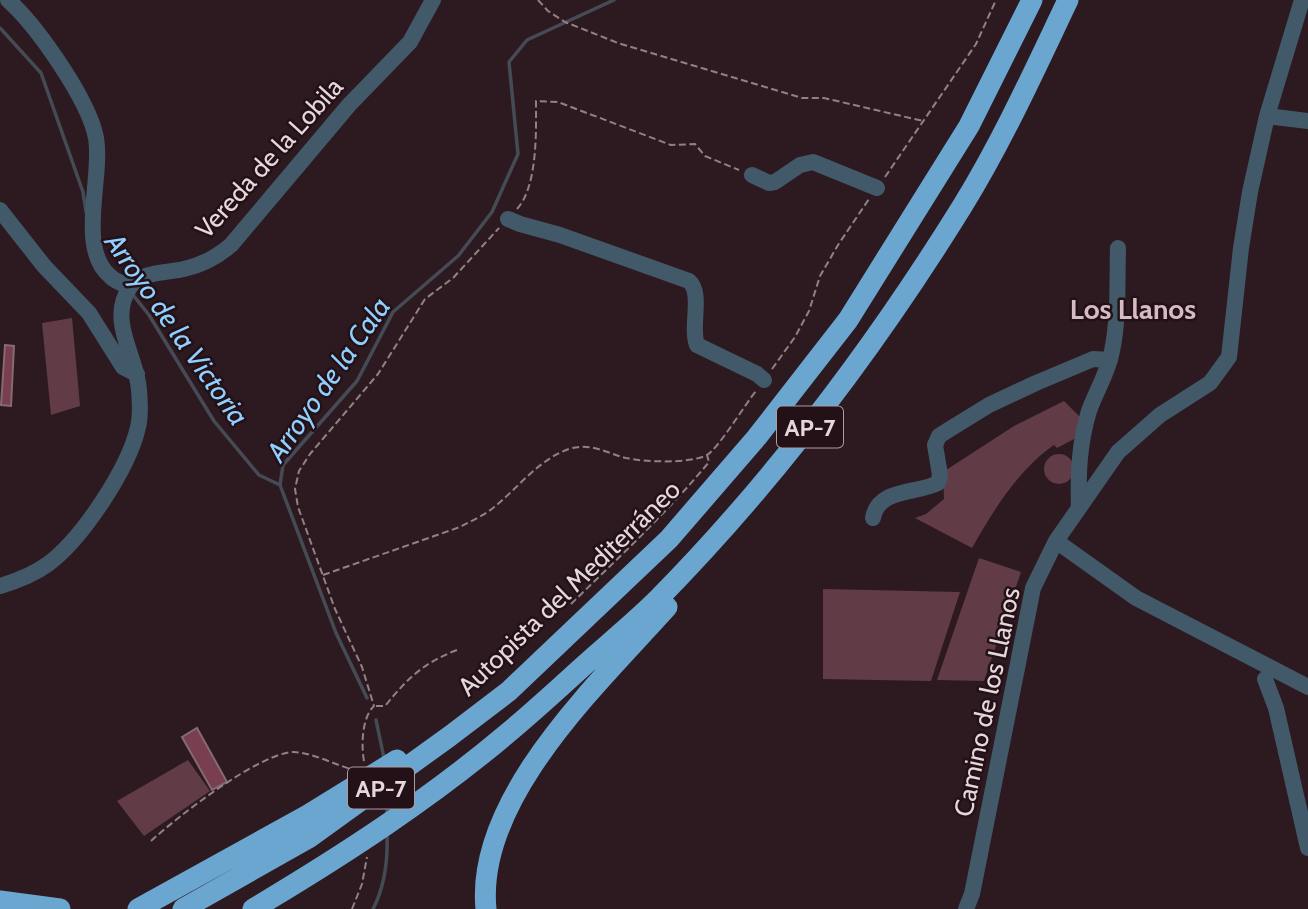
<svg xmlns="http://www.w3.org/2000/svg" width="1308" height="909" font-family="Cabin,sans-serif">
<style>
.green{fill:#613b46}
.lines{fill:none;stroke-linecap:round;stroke-linejoin:round}
.stream{stroke:#454b54;stroke-width:3.5}
.building{fill:#7a3e51;stroke:#836b71;stroke-width:2}
.path{stroke:#918186;stroke-width:2;stroke-dasharray:7 3.5;stroke-linecap:butt}
.minor{stroke:#425969;stroke-width:16}
.highway{stroke:#6ba6d0;stroke-width:21}
.labels{text-anchor:middle;dominant-baseline:central;stroke-width:5;stroke-linejoin:round;paint-order:stroke}
.shield{fill:#231117;stroke:#ab9ca0;stroke-width:2}
.shield-label{font-size:24px;font-weight:bold;fill:#e5d8db}
.street-label{font-size:26px;fill:#e5d8db;stroke:#231117}
.neighbourhood-label{font-size:28px;font-weight:bold;fill:#d6bbc2;stroke:#231117}
.water-label{font-size:28px;font-style:italic;fill:#8fd0ff;stroke:#231117}
</style>
<rect width="100%" height="100%" fill="#2d1a20"/>
<path class="green" d="M72 318 80 406 51 415 42 323Z
M1064 401 1082 419 1078 437 1057 448 1054 445C1018 470 993 511 972 548L915 518 926 514 944 499 943 472 1014 426Z
M1044 469a15 15 0 1 1 30 0a15 15 0 1 1-30 0Z
M979 558 1021 572 984 681 937 680Z
M823 589 960 592 931 681 823 679Z
M188 760 210 791 144 836 117 801Z"/>
<g class="lines">
<path class="stream" d="M0 28 41 73 83 192 86 212
M133 295 149 315 214 421 259 475 280 485
M367 698 336 633 280 485 283 465 357 381 393 312 458 256 492 212 518 154 509 62 527 40 614 0
M376 720 384 758
M386 791 387 814
M373 909C385 886 388 858 387 833"/>
</g>
<path class="building" d="M5 345 14 346 11 406 1 405Z
M197 728 227 782 212 790 182 737Z"/>
<g class="lines">
<path class="path" d="M538 0 548 11 565 22 618 43 802 98H824L923 121
M885 177 976 44 996 0
M517 209C538 186 536 130 536 101L558 102 671 145 695 144 705 156 739 170
M772 369 795 337 809 311 820 276 838 245 869 199
M323 575 460 527C471 521 483 516 493 508 517 489 539 459 569 449 591 442 606 453 626 458 644 462 690 464 707 455 718 449 746 403 756 391
M571 604C618 558 667 513 709 462L707 455
M376 706H385C408 678 423 663 457 650
M364 761C361 745 362 717 374 706L362 667 335 609 298 507 295 489 299 471 310 454 378 374 425 299 453 278 499 228
M151 841C176 818 260 752 294 752 313 753 333 764 351 769
M352 909 362 884 367 857"/>
<path class="minor" d="M8 0C37 26 89 100 96 138 103 178 76 249 111 277 116 282 124 284 130 287
M1267 116 1308 121
M752 175 769 183 775 182 800 165 813 162 877 188
M0 210 44 266 89 313 123 367 137 374
M508 219 520 224 560 235 689 281C703 293 690 327 697 345L757 374 764 380
M1079 508C1078 475 1079 443 1089 411 1096 391 1108 373 1112 351 1119 317 1117 282 1118 248
M873 518C878 488 917 494 938 483L940 475 935 445 939 436 950 429 989 405 1036 383 1093 359 1110 360
M1056 541 1136 598 1308 687
M0 586C17 581 33 575 48 564 82 539 129 468 138 427 141 416 140 402 139 390 137 356 107 321 130 287 142 271 167 273 184 269 202 265 217 257 231 245L349 105 410 42 433 0
M1265 679 1276 708 1308 848
M966 909 972 894 1033 588 1056 541 1118 452 1160 415 1210 383 1229 357 1241 248 1250 192 1267 116 1302 0"/>
<path class="highway" d="M0 901 60 909
M138 909 308 815 397 760
M183 909 310 837 450 736 509 691 669 539 757 437 848 320 969 126 1032 0
M253 909C342 856 430 799 509 732 533 712 556 691 579 670 605 646 633 624 658 599 775 480 875 347 963 205 1003 140 1035 69 1068 0
M486 909C475 798 599 683 667 607"/>
</g>
<g class="labels">
<g class="shield">
<rect x="777" y="406.5" width="66" height="41" rx="5"/>
<rect x="348" y="767.5" width="66" height="41" rx="5"/>
</g>
<g class="shield-label">
<text x="810" y="427">AP-7</text>
<text x="381" y="788">AP-7</text>
</g>
<g class="street-label">
<text transform="translate(269 158) rotate(-48)">Vereda de la Lobila</text>
<text transform="translate(569 588) rotate(-44)">Autopista del Mediterráneo</text>
<text transform="translate(987 702) rotate(-78)">Camino de los Llanos</text>
</g>
<g class="neighbourhood-label">
<text x="1133" y="309">Los Llanos</text>
</g>
<g class="water-label">
<text transform="translate(177 329) rotate(55)">Arroyo de la Victoria</text>
<text transform="translate(328 379) rotate(-55)">Arroyo de la Cala</text>
</g>
</g>
</svg>
